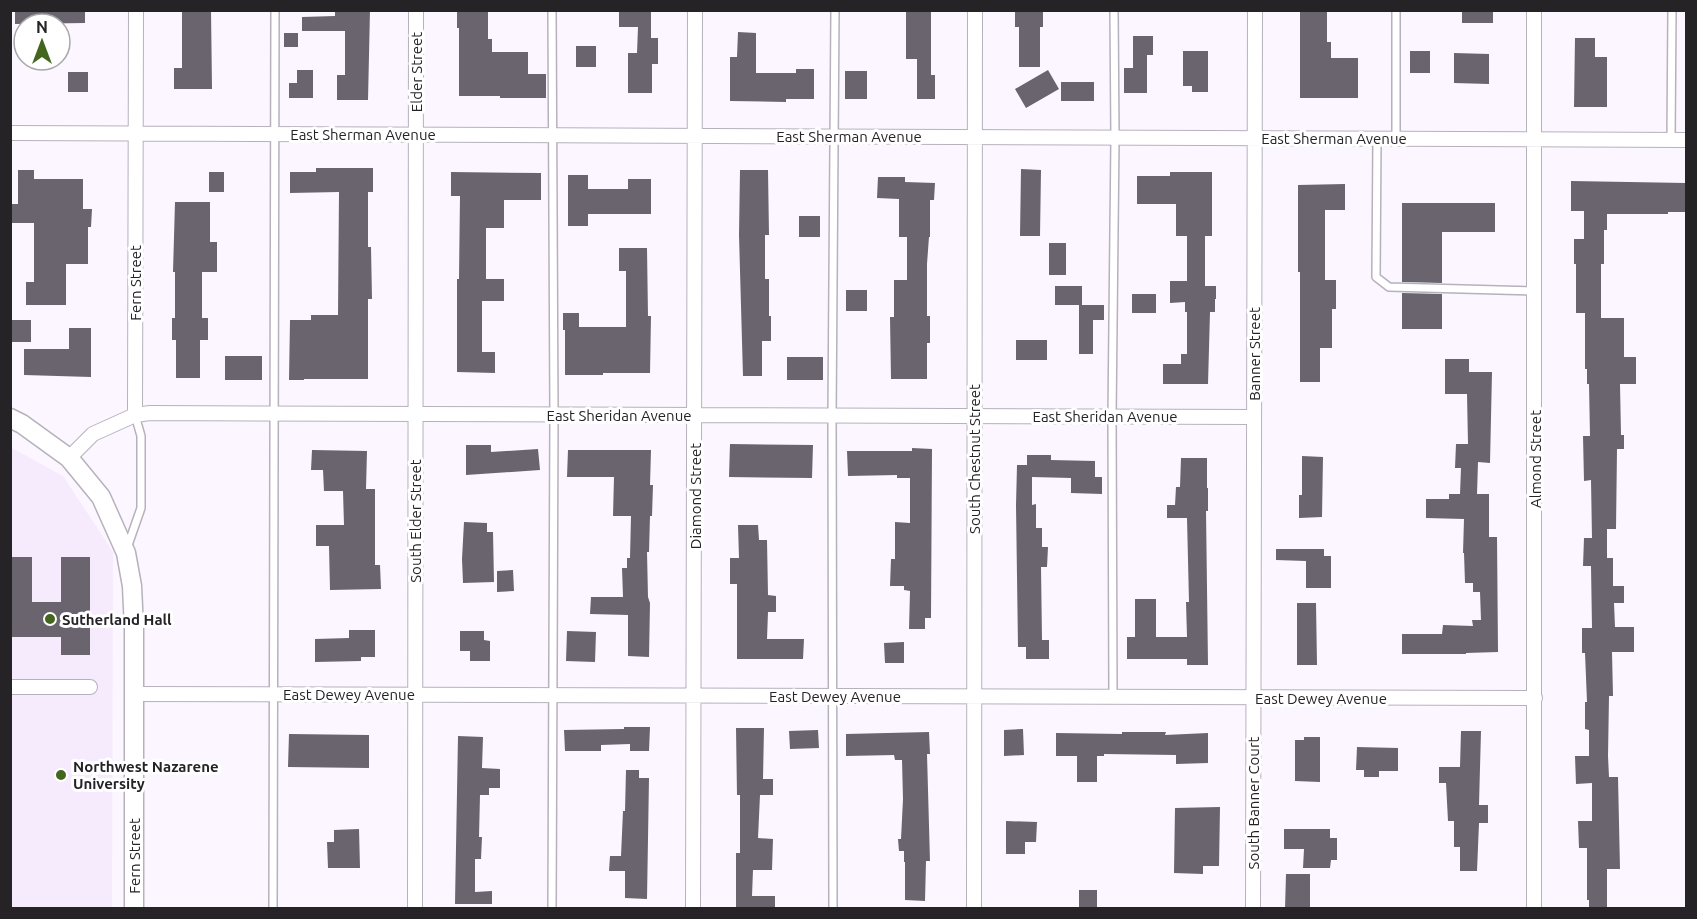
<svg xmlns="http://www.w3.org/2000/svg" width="1697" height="919" font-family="Ubuntu,sans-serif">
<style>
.built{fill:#f6ebfd}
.building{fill:#69646d}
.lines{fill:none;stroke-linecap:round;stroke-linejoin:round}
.service-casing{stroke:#b7b1bb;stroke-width:10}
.minor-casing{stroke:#b7b1bb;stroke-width:16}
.tertiary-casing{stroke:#b7b1bb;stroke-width:21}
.service{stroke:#fff;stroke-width:7}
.minor{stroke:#fff;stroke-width:14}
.tertiary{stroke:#fff;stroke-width:18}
.poi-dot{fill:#42661e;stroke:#fff;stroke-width:2}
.labels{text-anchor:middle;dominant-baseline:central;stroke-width:6;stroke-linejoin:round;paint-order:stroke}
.street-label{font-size:15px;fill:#262327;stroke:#fff}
.poi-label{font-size:15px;font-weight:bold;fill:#262327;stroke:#fff;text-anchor:start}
</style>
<rect width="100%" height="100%" fill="#fbf6ff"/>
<path class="built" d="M10 447 63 476 113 552 112 908H11Z"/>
<path class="building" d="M85 10V23L15 24V11Z
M182 10H211L212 89H174V68H182Z
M335 10H370L368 100H337V75H345V31H302V17L335 16Z
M457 10H488V39H492V52H528V74H546V98H500V96H459V28H457Z
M619 10H651V38H658V64H652V93H628V53H637L638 27H619Z
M906 10H931V75H935V99H917V59H906Z
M1015 10H1043V27H1040V67H1019V27H1015Z
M1300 10H1327V42H1331V58H1358V98H1300Z
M1462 10H1493V23H1462Z
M738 32 756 33V73H796V69H814V99H786V102L730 101V57H737Z
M284 33H298V47H284Z
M1133 36H1153V55H1147V93H1124V68H1133Z
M1575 38H1595V57H1607V107H1574Z
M576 46H596V67H576Z
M1183 51H1208V92H1192V86H1183Z
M1410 51H1430V73H1410Z
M1454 53 1489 54V84L1454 83Z
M297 70H313V98H289V83H297Z
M1048 70 1059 89 1026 108 1015 89Z
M845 71H867V99H845Z
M68 72H88V92H68Z
M1061 82H1094V101H1061Z
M316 168H373V192H368V247H371L372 299H368V379H304V380H289L290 320H311V315H338L339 192 290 193V172H316Z
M1021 169 1041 170 1040 236H1020Z
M18 170H34V179H83V209H92L91 227H88V264H66V305H26V282H34V223H10V204H18Z
M740 170H768L769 235H765V279H769V316H771V341H762V376H743L739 235Z
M209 172H224V192H209Z
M451 172 541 173V200H504V228H486V279H504V301H482V352H495V373L457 372V279H459L460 196H451Z
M1170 172H1212V236H1205V286H1216V299H1215V312H1210L1208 384H1163V364H1181V354H1187V312H1185V302L1170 303V281H1187V236H1176V204H1137V176H1170Z
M568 175H588V189H628V179H651V214H588V226H568Z
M878 177H905V182L935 183 934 200H930V237H929L927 264V316H930V343H927V379H891L890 317H894V280H907V237H899V199L877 198Z
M1571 181 1686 183V212H1668V214H1607V230H1604V264H1601V318H1624V357H1636V384H1620L1621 435H1624V449H1617L1616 529H1607V558H1613V586H1624V603H1614L1615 627H1634V652H1612L1613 696H1609L1608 756 1609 777H1618L1620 869H1607V909H1589V900H1587V848H1579L1578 821H1592V783L1576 784 1575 756H1589V730L1585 729V702H1587L1585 653H1582V628H1592L1591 566H1583L1584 538H1592L1591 480 1584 481 1583 436H1590L1589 384H1587V369H1585V313H1576V264H1574V239H1584V211H1571Z
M1345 184V210H1325V280H1336V309H1332V348H1320V382H1300V272H1298V185Z
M175 202H210V242H217V272H202V318H208V340H200V378H176V340H172V318H175V272H173Z
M1402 203H1495V232H1442V283L1402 282Z
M799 216H820V237H799Z
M1049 243H1066V275H1049Z
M619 248H647L648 316H651L650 373H603V375H565V330H563V313H579V327H626V271H619Z
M1055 286H1082V305H1104V320H1093V354H1079V305H1055Z
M846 290H867V311H846Z
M1402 293 1442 294V329H1402Z
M1132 294H1156V313H1132Z
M10 320H31V342H10Z
M69 328H91V377L24 375V349H69Z
M1016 340H1047V360H1016Z
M225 356H262V380H225Z
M787 357H823V380H787Z
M1445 359H1469V372H1492L1490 463 1478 462 1477 494H1489V537H1497L1498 652 1466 653V654H1402V634H1442L1443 625 1473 626 1472 620H1481L1480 592H1473V583H1465L1464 553H1463L1464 519 1426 518V499H1449V494H1460L1461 468H1455L1456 444H1468L1467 394H1445Z
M730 444 813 445 812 478 729 477Z
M466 445H491V452L538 449 540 470 466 475Z
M912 448 932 449 931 618H925V629H909L910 591 904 590V586H890L891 559H895V522L910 523V478H897V475L848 476 847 451H912Z
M312 450 367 451 366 489H375V565H380L381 589 330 590 329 546H316V525H344L343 491H324L323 470H311Z
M568 450H651L650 485H653L652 516H650L649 552H647L648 597 650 603 649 657 628 656V615L590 614 591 597H623L622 568H627V558H630L631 516H613L614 477H567Z
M1027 455H1051V460L1095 461V477H1102V494L1071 493V478L1032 477V505L1036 504V528H1042V547H1048L1047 567H1041L1042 640H1049V659H1026V647H1018L1016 505 1017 465H1027Z
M1302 456 1323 457 1322 517 1299 518V495H1302Z
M1181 458H1207V488H1208V511H1206L1208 665H1187V659H1127V637H1135V599H1156V637H1187L1186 602H1189L1187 518H1167V505H1175L1176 487H1180Z
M464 522 487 523V532H493L494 582 463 583 462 559Z
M738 525H758L759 540H767L768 595 776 596V612H768L767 639H804L803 659H737V584H730V558H739Z
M1276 549H1324V556H1331V588H1306V561L1276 560Z
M10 557H32V602H61V557H90V655H61V637H10Z
M513 570 514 591 497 592V571Z
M1297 603H1316L1317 665H1297Z
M349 630H375V657H361V661L315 662V639L349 638Z
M460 631H484V640L490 641V661H470V651H460Z
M567 631 596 632 595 662 566 661Z
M904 642V663H885L884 643Z
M624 727H650L649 751H630V744L601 745V751H565L564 730 624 729Z
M736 728H764L763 779H773V795H760L758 838 773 839 772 870H753L752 896H775V909H736V853H740V795H737Z
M1023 729 1024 755 1004 756V730Z
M818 730 819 748 790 749 789 731Z
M1461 731H1481L1479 805H1488V823H1479L1477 871H1460V847H1454V821H1448L1446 783H1439V767H1460Z
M929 732 930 754H927L930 861H926L925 901 905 900V862H904V851H899L898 839H901L903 799 902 760H895L894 755 846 756V734Z
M1122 732H1166L1165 735 1208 733V763L1176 764V755L1104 754V756H1097V782H1077V756H1056V733L1122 734Z
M289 734 369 735V768L288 767Z
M458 736 483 737 482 768 500 769V788H489V795H480L479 837H482L481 859H475V892L492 891V904H455Z
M1304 737H1320V782L1295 781V740H1304Z
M1357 747 1398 748V771H1379V777H1364V770H1356Z
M626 770H639V778H649L647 899 625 898V871H609L610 856H621L623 811H625Z
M1220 807 1219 866H1203V874L1174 873 1175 808Z
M1006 821 1037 822 1036 842H1025V854H1006Z
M359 829 360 868H328L327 842H334V830Z
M1284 829H1330V838H1337V860H1331L1330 868H1303L1304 849H1284Z
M1286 874H1310V909H1285Z
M1079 890H1097V909H1079Z"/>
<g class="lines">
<defs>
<path id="service" d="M552 10 554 415 552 908
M1396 10V139
M1377 139 1376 277 1389 287 1534 291
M1671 140 1672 10
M127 548 141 508V436L135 415
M1113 697 1112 416 1115 138 1114 10
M273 908 275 10
M833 908 832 416 835 10"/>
<path id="minor" d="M10 133 1686 140
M135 415 136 10
M69 458 93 434 135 415 150 413 1254 417
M10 687H90
M134 694 1535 698
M415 908 416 10
M693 908 695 10
M974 908 975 10
M1253 908 1255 10
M1534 908V10"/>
<path id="tertiary" d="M10 418 22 424 69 458 101 497 126 553 132 586 134 629V908"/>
</defs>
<use href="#service" class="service-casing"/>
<use href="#minor" class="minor-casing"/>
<use href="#tertiary" class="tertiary-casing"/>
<use href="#service" class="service"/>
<use href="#minor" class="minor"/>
<use href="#tertiary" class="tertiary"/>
</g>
<g class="poi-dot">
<circle cx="50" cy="619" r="6"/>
<circle cx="61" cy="775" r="6"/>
</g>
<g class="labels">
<g class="street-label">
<text transform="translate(416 72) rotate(-90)">Elder Street</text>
<text x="363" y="134">East Sherman Avenue</text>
<text x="849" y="136">East Sherman Avenue</text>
<text x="1334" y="138">East Sherman Avenue</text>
<text transform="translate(135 283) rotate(-90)">Fern Street</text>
<text transform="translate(1254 354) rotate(-90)">Banner Street</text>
<text x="619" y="415">East Sheridan Avenue</text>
<text x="1105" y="416">East Sheridan Avenue</text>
<text transform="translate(974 459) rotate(-90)">South Chestnut Street</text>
<text transform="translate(1535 459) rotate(-90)">Almond Street</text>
<text transform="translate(695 496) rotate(-90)">Diamond Street</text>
<text transform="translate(415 521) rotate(-90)">South Elder Street</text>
<text x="349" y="694">East Dewey Avenue</text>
<text x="835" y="696">East Dewey Avenue</text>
<text x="1321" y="698">East Dewey Avenue</text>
<text transform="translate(1253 803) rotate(-90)">South Banner Court</text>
<text transform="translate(134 856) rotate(-90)">Fern Street</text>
</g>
<g class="poi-label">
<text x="62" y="619">Sutherland Hall</text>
<text x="73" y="766">Northwest Nazarene<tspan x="73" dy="17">University</tspan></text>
</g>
</g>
<rect width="1697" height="919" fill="none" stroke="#262327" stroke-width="24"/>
<g transform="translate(42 42)"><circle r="28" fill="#ffffff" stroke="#a8a7a9" stroke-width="1.5"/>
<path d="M0-4.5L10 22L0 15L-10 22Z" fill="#42661e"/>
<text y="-9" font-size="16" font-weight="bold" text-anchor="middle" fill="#262327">N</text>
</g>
</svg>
